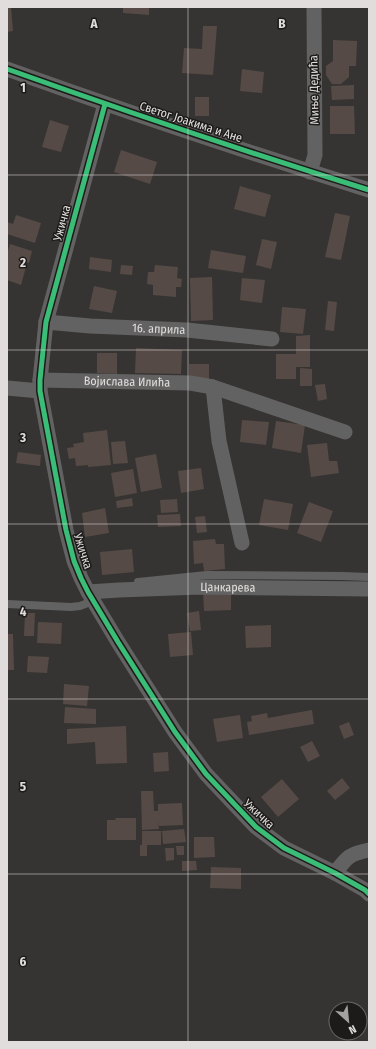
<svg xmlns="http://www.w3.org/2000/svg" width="376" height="1049" font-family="'Fira Sans Condensed',sans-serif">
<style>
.building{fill:#554a46}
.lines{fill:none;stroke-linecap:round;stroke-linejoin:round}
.lane{stroke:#636262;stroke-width:8}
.street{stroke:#636262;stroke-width:15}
.cycleway-casing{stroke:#1d1b1a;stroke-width:8}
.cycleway{stroke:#3abd76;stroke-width:5}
.grid{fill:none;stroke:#e0dddc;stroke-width:1;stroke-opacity:0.55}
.labels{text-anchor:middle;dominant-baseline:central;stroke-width:3;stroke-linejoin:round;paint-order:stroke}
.street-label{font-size:12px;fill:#e0dddc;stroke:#1d1b1a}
.grid-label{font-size:13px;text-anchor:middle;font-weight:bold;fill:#e0dddc;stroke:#1d1b1a;stroke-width:3;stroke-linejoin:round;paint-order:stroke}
</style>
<rect width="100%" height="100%" fill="#363432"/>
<path class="building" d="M123 7H149V15L123 13Z
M7 8H11L13 31 7 32Z
M203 26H217L213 75 182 73 184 48 202 49Z
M333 40 357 41 356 66H349V77L341 84H332L326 75V66L333 61Z
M242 69 264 72 262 93 240 91Z
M354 85V99L332 100 331 86Z
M195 97H209V116H195Z
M330 106H354L355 134H330Z
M50 120 69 126 61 152 42 147Z
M121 150 157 162 150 184 114 172Z
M240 186 271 195 265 217 234 209Z
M335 213 350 216 341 260 325 257Z
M16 215 41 223 35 243 7 234V222L13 224Z
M262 239 277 242 271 269 256 265Z
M10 244 32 251 29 263 25 262 23 267H26L21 285 7 280 8 270H7V254Z
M211 250 246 256 243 273 208 268Z
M90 257 112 260 111 272 89 269Z
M121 265 133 266 132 275 120 274Z
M155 265 178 267 177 278 182 279 181 287H176V297L153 295V285L147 284 148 272H154Z
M212 277 213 320 191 321 190 278Z
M242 278 265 280 262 303 240 300Z
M94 286 117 291 112 313 89 309Z
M328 301 337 302 334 331 325 330Z
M282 307 306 309 303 334 280 332Z
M310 335V367H296V379H276V354H296V336Z
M136 348 182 350 181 374 135 373Z
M97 353H117V374L97 373Z
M189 364H209V379H189Z
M300 368 312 369V386H300Z
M325 384 327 399 318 401 315 385Z
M242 420 269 422 266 445 240 442Z
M276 421 305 425 301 453 272 448Z
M107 430 111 465 88 467V465L76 466 75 458 69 459 67 448 74 447 73 444 84 442 83 433Z
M125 441 128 463 113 464 111 442Z
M327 443 329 461H337L339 473 311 477 307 445Z
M18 452 41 455 40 466 16 463Z
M156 454 162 488 141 492 135 458Z
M201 468 204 489 181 493 178 471Z
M133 469 137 493 115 497 111 473Z
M132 498 133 506 117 508 116 501Z
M177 499 178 512 161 513 160 500Z
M264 499 293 504 288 530 259 525Z
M309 502 333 511 321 542 297 533Z
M105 508 109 533 85 537 82 513Z
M180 514 181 526 158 527 157 515Z
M205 516 207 532 197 533 195 517Z
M215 539 216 544H224L225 569 204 571 203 563 194 564 193 541Z
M132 549 134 572 102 575 100 552Z
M231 589V610L204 611 203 590Z
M199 611 201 630 190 631 187 613Z
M25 613H35L34 636H24Z
M38 622 62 623 61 644 37 643Z
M271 625V647L246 648 245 626Z
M191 632 193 655 170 657 168 634Z
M7 634H13L14 670H7Z
M28 656 49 657 47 673 27 672Z
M64 684 89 686 87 706 63 704Z
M65 707 96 709V724L64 723Z
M312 710 314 724 249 735 247 722 252 721 251 716 267 713 268 718Z
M240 715 243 738 217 742 213 719Z
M349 722 354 735 344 739 339 726Z
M126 726 127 763 96 764 95 742 67 744V729Z
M312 741 320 756 308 762 300 747Z
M168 752 169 771 154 772 153 753Z
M342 778 350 788 335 800 327 791Z
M282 779 299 799 278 817 261 797Z
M141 791H153L154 811H158V804L182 803 183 825 159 826 158 820 159 829 142 830Z
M115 818H136V840H107V820H116Z
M184 829 186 842 163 844 162 831Z
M142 831H161V845H147V856H140V845H142Z
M194 837H214L215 857 194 858Z
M176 846H184V855H177Z
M165 848H174V860L166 861Z
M182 861H196L197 870 182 871Z
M211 867 241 868V889L210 888Z"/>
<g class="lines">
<path class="lane" d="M138 582 207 575 342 576 369 577
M7 604 71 607 80 606 93 601"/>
<g class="street">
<path d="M7 69C127 112 247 152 369 190"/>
<path d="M105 104 46 322 40 380V391L66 530 74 561 81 578 88 592 118 642 175 732 206 774 256 827 284 848 335 873 365 890 369 894"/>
<path d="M310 172 315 155 314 7"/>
<path id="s1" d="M46 322 90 326 187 330 272 339"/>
<path id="s2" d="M40 380 190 383 213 387 345 432"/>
<path d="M213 387 219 441 242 543"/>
<path d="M7 388 40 391"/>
<path id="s3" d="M88 592 119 590 200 587 369 589"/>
<path d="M335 873C347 857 349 854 369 850"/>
</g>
<defs>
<path id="cycleway" d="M7 69C127 112 247 152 369 190
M105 104 46 322 40 380V391L66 530 74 561 81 578 88 592 118 642 175 732 206 774 256 827 284 848 335 873 365 890 369 894"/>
</defs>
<use href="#cycleway" class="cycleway-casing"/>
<use href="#cycleway" class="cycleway"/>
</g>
<path class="grid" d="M188 7V1042M7 175H369M7 350H369M7 524H369M7 699H369M7 874H369"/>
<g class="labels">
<g class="street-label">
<text transform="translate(314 90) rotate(-91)">Миње Дедића</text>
<text transform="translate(191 122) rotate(18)">Светог Јоакима и Ане</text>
<text transform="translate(62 223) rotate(-75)">Ужичка</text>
<text stroke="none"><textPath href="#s1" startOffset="113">16. априла</textPath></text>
<text stroke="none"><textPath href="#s2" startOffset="87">Војислава Илића</textPath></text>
<text transform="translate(83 551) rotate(72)">Ужичка</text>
<text stroke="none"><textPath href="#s3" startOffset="140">Цанкарева</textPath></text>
<text transform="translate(259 814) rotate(43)">Ужичка</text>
</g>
</g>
<g class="grid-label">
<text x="94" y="28">A</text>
<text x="282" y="28">B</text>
<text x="23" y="92">1</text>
<text x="23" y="267">2</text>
<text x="23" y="442">3</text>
<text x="23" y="616">4</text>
<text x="23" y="791">5</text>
<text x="23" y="966">6</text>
</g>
<rect width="376" height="1049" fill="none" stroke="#e0dddc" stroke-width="16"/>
<g transform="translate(348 1021) rotate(153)"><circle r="19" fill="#1d1b1a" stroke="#6b6968"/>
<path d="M0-3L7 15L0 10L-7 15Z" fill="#a4a2a0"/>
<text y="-6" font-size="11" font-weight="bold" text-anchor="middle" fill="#e0dddc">N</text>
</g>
</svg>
